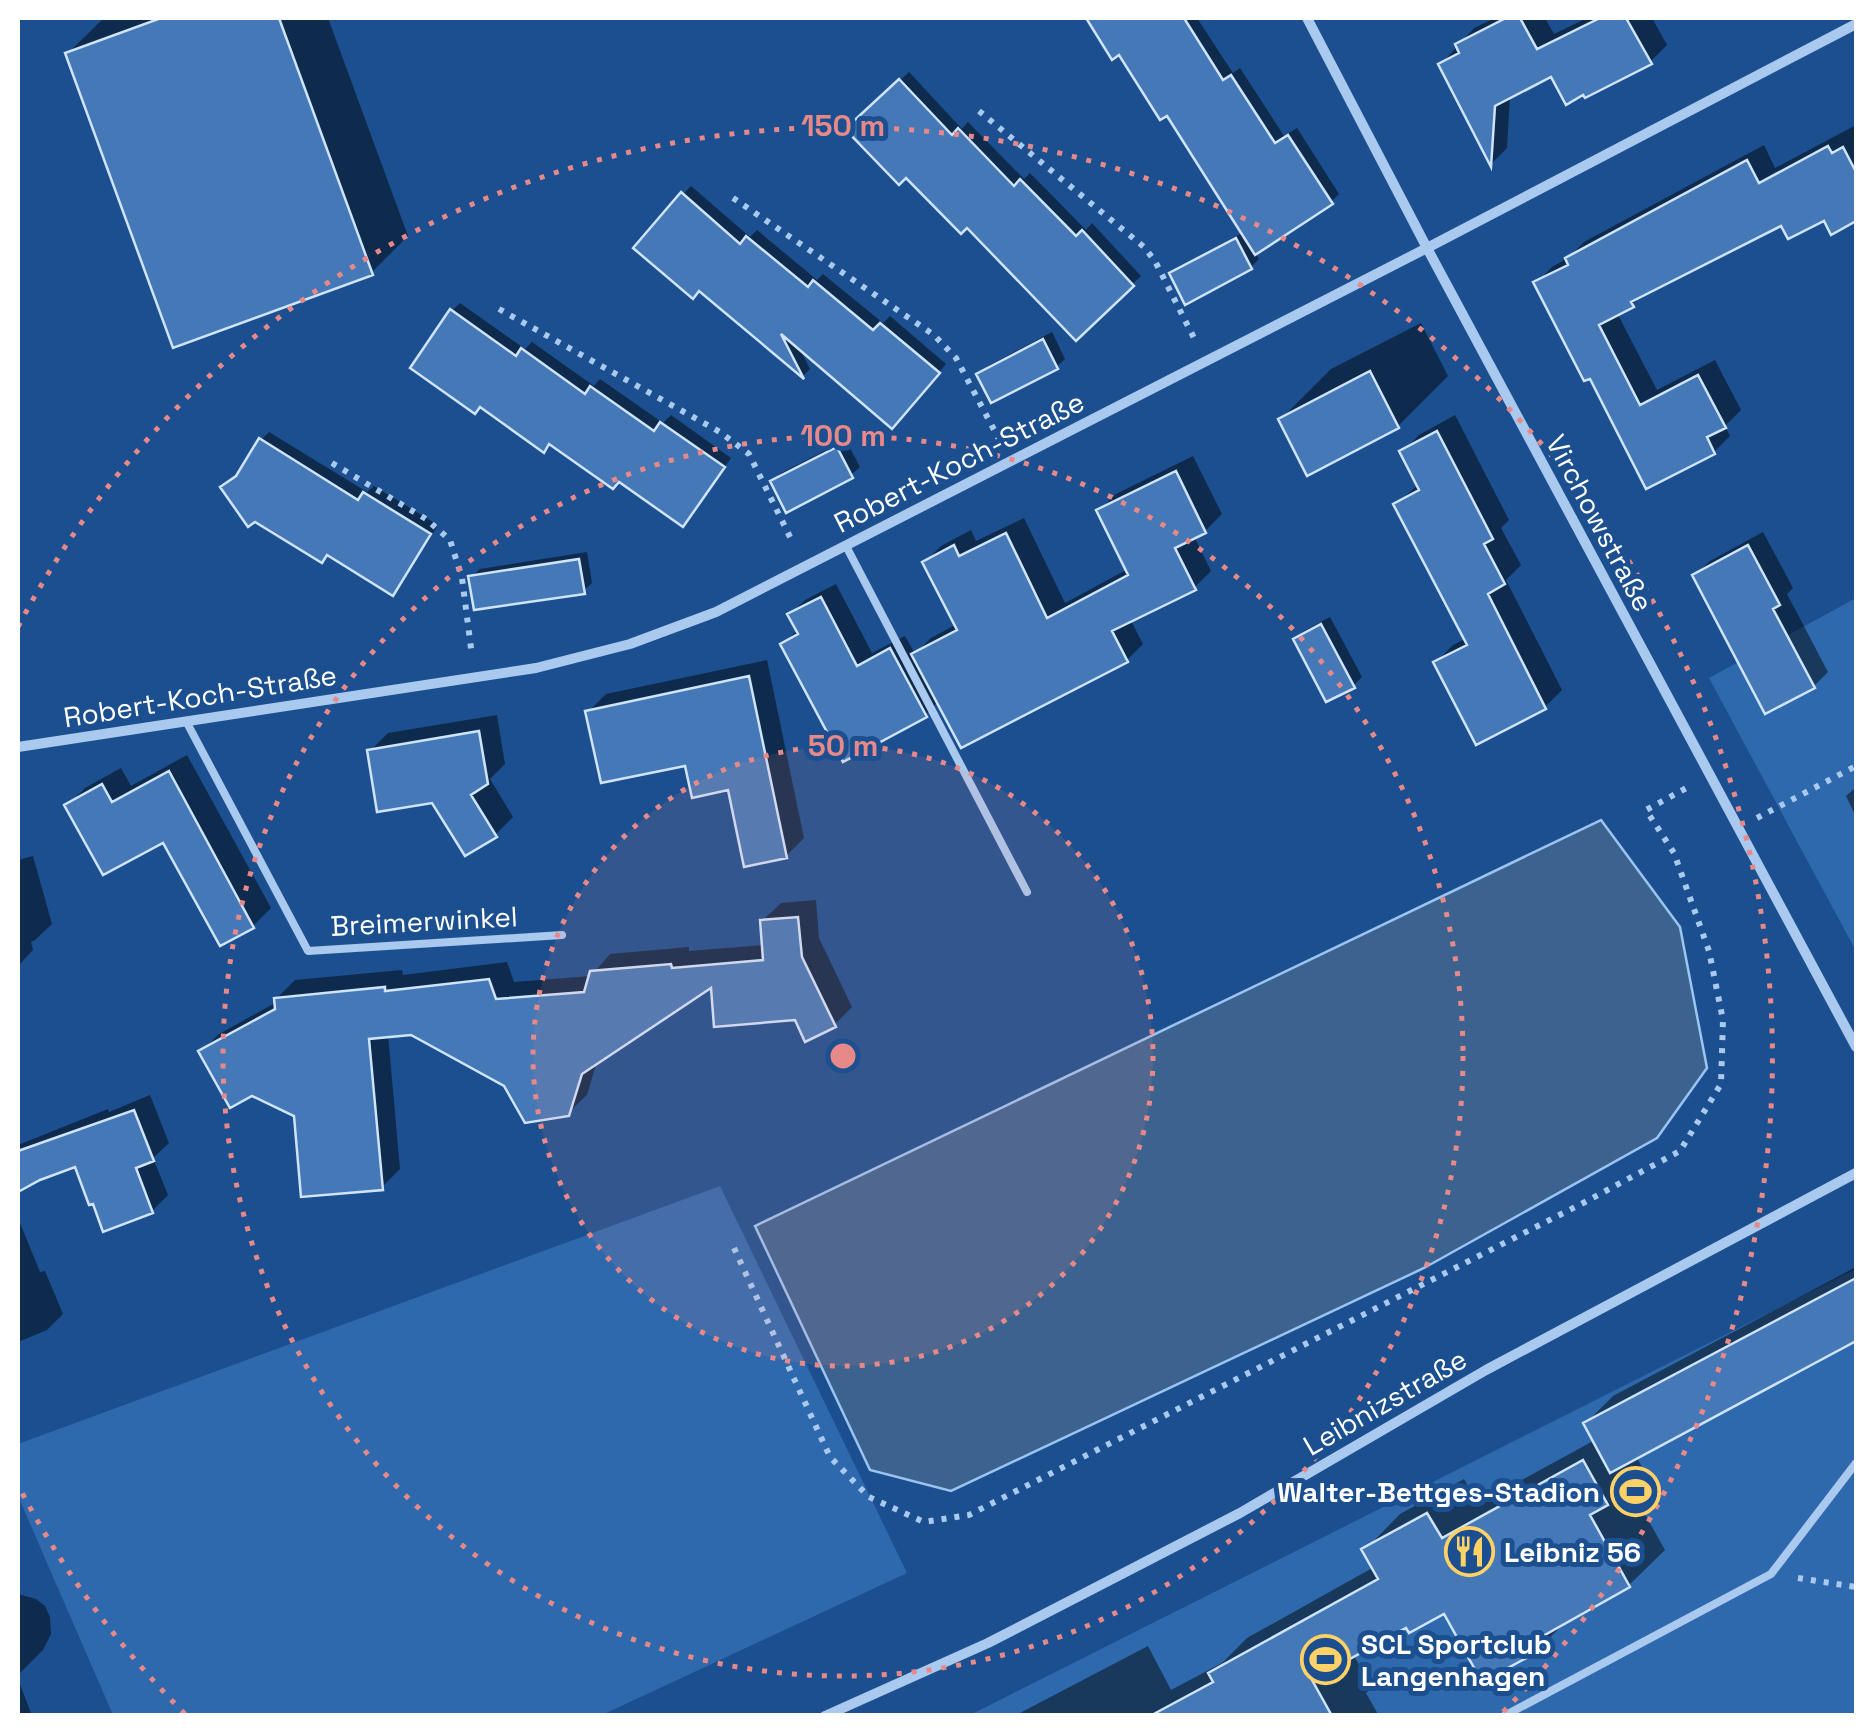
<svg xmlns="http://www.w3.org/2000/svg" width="1874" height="1733" font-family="'Space Grotesk',sans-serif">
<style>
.green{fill:#2e69ad}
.water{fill:#3c6290;stroke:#9cc4f0;stroke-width:2.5}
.shadow{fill:#0007}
.building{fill:#4478b7;stroke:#cfe3fa;stroke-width:2.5}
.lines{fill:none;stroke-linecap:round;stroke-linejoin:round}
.path{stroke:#a9c9ee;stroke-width:6;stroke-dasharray:5 8;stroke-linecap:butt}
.service{stroke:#a9c9ee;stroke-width:8}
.minor{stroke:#a9c9ee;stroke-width:10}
.ring{fill:none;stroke:#e88989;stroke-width:5;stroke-dasharray:5 10}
.labels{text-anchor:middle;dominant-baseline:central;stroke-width:10;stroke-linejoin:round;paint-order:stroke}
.street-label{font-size:28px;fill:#fff;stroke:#1b4f8f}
.poi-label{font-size:28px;font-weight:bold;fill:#fff;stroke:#1b4f8f;text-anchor:start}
.centre{fill:#e88989;stroke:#1b4f8f;stroke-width:5}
.ring-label{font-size:30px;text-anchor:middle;font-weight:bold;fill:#e88989;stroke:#1b4f8f;stroke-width:10;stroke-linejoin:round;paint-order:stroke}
</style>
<rect width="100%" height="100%" fill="#1b4f8f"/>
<path class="green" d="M1856 598V951L1709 678Z
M720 1186 907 1573 602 1715H113L18 1496V1444Z
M1856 1269V1715H970Z"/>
<path class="water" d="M1601 820 1680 927 1707 1068 1657 1138 1424 1268 951 1491 870 1470 755 1226Z"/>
<path class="shadow" d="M104 18H328L408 236 372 272 68 53Z
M1089 18H1197L1233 73 1240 68 1284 136 1297 128 1339 194 1331 202 1255 252 1259 259 1251 267 1172 274 1180 266 1244 232 1168 112 1120 52 1113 56Z
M1495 18H1545L1554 34 1587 18H1652L1667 45 1650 62 1552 74 1510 95 1507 148 1492 163 1441 64 1474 28Z
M909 72 962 129 968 122 1024 179 1030 173 1086 230 1092 223 1141 276 1076 338 968 225 849 129Z
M1856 125V218L1832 231 1825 217 1782 222 1646 292 1632 305 1617 313 1657 390 1715 360 1741 410 1725 426 1730 436 1714 452 1591 375 1536 283 1552 267 1568 258 1584 242 1764 145 1775 168Z
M691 186 750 237 757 230 817 280 823 274 883 323 890 316 946 364 900 418 799 347 810 369 803 376 699 288 683 194Z
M460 303 525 349 532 342 594 386 600 379 663 423 671 415 731 458 691 515 452 311Z
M1421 323 1448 376 1398 426 1281 419 1331 369Z
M1052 332 1065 359 1056 367 979 375 988 366Z
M1455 415 1509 520 1501 528 1521 565 1506 580 1562 690 1545 707 1436 662 1453 645 1467 638 1396 504 1419 484 1402 452 1419 435Z
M269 432 367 492 374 486 438 525 401 584 393 593 241 472 261 440Z
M846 440 860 467 851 475 773 482 781 473Z
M1193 456 1222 514 1205 531 1194 536 1211 571 1194 588 1130 619 1143 644 1127 660 939 701 925 715 783 644 798 629 790 614 805 600 836 584 872 653 905 636 915 654 931 638 957 624 925 562 941 546 971 530 976 541 1024 518 1065 603 1128 569 1099 511 1116 494Z
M1763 532 1793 588 1787 594 1828 672 1814 686 1695 575 1710 561Z
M587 552 592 583 583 591 471 577 480 569Z
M1330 617 1362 677 1353 686 1296 639 1304 631Z
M767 660 804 838 786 856 730 787 588 712 606 694Z
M497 715 505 764 490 779 513 817 495 835 433 800 370 751 388 733Z
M187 755 271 908 253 926 221 943 164 839 67 806 85 788 121 768 131 786Z
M1856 787V817L1846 796Z
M33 856 52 924 35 940 31 942 33 950 18 966V860Z
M816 900 819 938 852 1007 834 1025 797 1017 713 983 597 1061 587 1095 568 1113 506 1084 412 1033 388 1035 400 1169 382 1187 296 1114 201 1052 219 1034 277 1002 276 999 295 980 402 970 403 975 507 962 514 982 591 976 610 954 689 947V951L764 945 762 921 781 903Z
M150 1095 169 1143 153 1158 168 1195 152 1211 76 1163 39 1178 18 1189V1145L108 1109 109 1112Z
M18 1218 40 1272 45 1271 63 1314 47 1330 18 1342Z
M1856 1267V1339L1636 1456 1642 1467 1627 1482 1665 1550 1629 1585 1568 1620 1539 1648 1445 1610 1407 1624 1353 1654 1372 1688 1366 1693 1379 1716H1014L1148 1646 1171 1690 1222 1663 1247 1638 1374 1567 1365 1550 1400 1514 1464 1479 1478 1504 1595 1440 1586 1423 1613 1396Z
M18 1594 36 1599 45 1606 50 1617 51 1634 43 1650 18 1675Z
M18 1679 32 1716H18Z"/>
<path class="building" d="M161 18H279L373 275 173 348 65 53Z
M1086 18H1184L1223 80 1231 75 1275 143 1288 135 1333 204 1255 255 1167 116 1160 120 1119 55 1112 60Z
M1506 18H1520L1537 49 1600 18H1626L1652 64 1585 98 1583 95 1566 105 1551 77 1495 106 1491 167 1438 64 1459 53 1455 44Z
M899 79 952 135 958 128 1014 186 1020 179 1076 236 1082 230 1134 286 1076 341 967 228 961 234 906 178 899 185 845 129Z
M1828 146 1832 153 1843 147 1856 172V221L1831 235 1824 221 1788 239 1781 226 1631 302 1634 307 1599 325 1640 405 1698 375 1726 428 1707 437 1715 454 1646 489 1590 379 1584 381 1533 282 1568 265 1565 258 1747 160 1759 183Z
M681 192 740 244 746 236 808 287 813 280 873 330 880 323 940 373 892 429 781 334 804 379 699 291 693 299 633 248Z
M1236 238 1252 269 1185 305 1169 273Z
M450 309 516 356 521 348 585 394 590 386 654 431 660 422 725 467 683 527 619 482 613 489 549 444 544 453 480 407 475 414 410 368Z
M1043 339 1058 369 991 403 976 374Z
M1370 371 1399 428 1307 476 1278 419Z
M1437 431 1493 539 1484 544 1505 584 1488 594 1546 709 1476 745 1433 662 1467 645 1393 504 1419 490 1399 451Z
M259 438 358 500 363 492 431 534 393 596 327 555 322 563 255 522 248 527 220 487 236 476Z
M837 447 853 478 786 513 770 481Z
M1176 471 1206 533 1175 548 1196 590 1112 631 1128 662 961 748 911 654 957 630 922 562 954 545 959 556 1006 533 1047 618 1128 575 1096 510Z
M1748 545 1780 605 1773 609 1815 688 1765 714 1692 575Z
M579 559 585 594 474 610 468 576Z
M821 597 857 666 890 648 927 717 843 762 780 644 798 634 787 614Z
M1321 624 1355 688 1326 702 1293 639Z
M749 676 787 858 744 867 728 790 692 798 685 766 601 783 585 711Z
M479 731 488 784 471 795 497 837 465 856 432 803 377 812 367 750Z
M169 771 254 928 220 946 163 843 103 875 64 805 102 784 112 802Z
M798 917 802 957 836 1027 805 1042 795 1020 714 1027 711 988 582 1074 569 1116 525 1123 504 1086 411 1035 369 1039 383 1190 301 1197 294 1116 252 1096 230 1108 198 1051 275 1009 274 998 385 987V991L489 979 496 999 584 992 590 971 671 964 672 968 763 960 760 920Z
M134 1110 154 1161 136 1168 153 1213 103 1232 93 1204 89 1205 75 1167 40 1180 18 1192V1151Z
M1856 1278V1341L1610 1473 1583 1423Z
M1583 1460 1608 1505 1590 1515 1630 1587 1536 1640 1541 1650 1482 1682 1444 1614 1409 1633 1406 1628 1312 1680 1332 1716H1150L1213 1682 1208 1673 1378 1579 1361 1549 1427 1513 1442 1538Z"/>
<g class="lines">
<path class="path" d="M979 111 1144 247 1155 261 1196 342
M733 198 934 335 956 358 1000 441
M499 309 720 432 749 454 793 543
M332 463 426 519 450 540 462 578 472 656
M1757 818 1856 766
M734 1248 830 1457 869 1497 924 1522 969 1515 1585 1202 1680 1151 1721 1084 1723 1020 1709 951 1674 853 1646 810 1692 785
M1798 1578 1856 1587"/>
<path class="service" d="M846 546 1027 892
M186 721 308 951 562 935
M1504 1716 1771 1574 1856 1463"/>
<path class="minor" d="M1307 18 1427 248 1856 1047
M18 747 536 668 630 644 716 612 1427 248 1856 24
M825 1716 988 1643 1240 1513 1486 1370 1856 1173"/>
</g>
<circle cx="843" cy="1056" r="310" fill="#e88989" fill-opacity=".12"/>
<g class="ring">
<circle cx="843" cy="1056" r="310"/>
<circle cx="843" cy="1056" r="620"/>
<path d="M185 1714A930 930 0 0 1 18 1485M18 627A930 930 0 1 1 1501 1714"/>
</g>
<defs>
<symbol id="stadium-ring" viewBox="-11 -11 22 22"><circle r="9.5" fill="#1b4f8f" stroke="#ffd166" stroke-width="1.5"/><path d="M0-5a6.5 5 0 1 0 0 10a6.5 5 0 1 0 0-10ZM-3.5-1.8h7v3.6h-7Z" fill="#ffd166"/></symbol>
<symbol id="restaurant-ring" viewBox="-11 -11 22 22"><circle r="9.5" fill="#1b4f8f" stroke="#ffd166" stroke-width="1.5"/><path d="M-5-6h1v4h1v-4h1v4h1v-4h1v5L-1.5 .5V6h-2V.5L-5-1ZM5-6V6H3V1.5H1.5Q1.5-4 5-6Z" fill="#ffd166"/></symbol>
</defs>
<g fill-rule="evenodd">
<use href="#stadium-ring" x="1608" y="1464" width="55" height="55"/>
<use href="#restaurant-ring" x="1442" y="1524" width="55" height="55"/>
<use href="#stadium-ring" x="1298" y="1632" width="55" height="55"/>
</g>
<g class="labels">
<g class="street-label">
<text transform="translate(959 462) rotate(-27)">Robert-Koch-Straße</text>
<text transform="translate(1600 523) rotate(62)">Virchowstraße</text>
<text transform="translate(200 696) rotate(-9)">Robert-Koch-Straße</text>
<text transform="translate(424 921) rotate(-3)">Breimerwinkel</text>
<text transform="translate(1385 1402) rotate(-30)">Leibnizstraße</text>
</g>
<g class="poi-label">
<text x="1600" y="1492" text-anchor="end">Walter-Bettges-Stadion</text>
<text x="1504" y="1552">Leibniz 56</text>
<text x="1361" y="1644">SCL Sportclub<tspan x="1361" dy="32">Langenhagen</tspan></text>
</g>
</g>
<circle cx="843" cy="1056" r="15" class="centre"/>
<g class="ring-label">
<text x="843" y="136">150 m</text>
<text x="843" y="446">100 m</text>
<text x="843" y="756">50 m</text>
</g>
<rect width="1874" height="1733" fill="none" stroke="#ffffff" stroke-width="40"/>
</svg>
